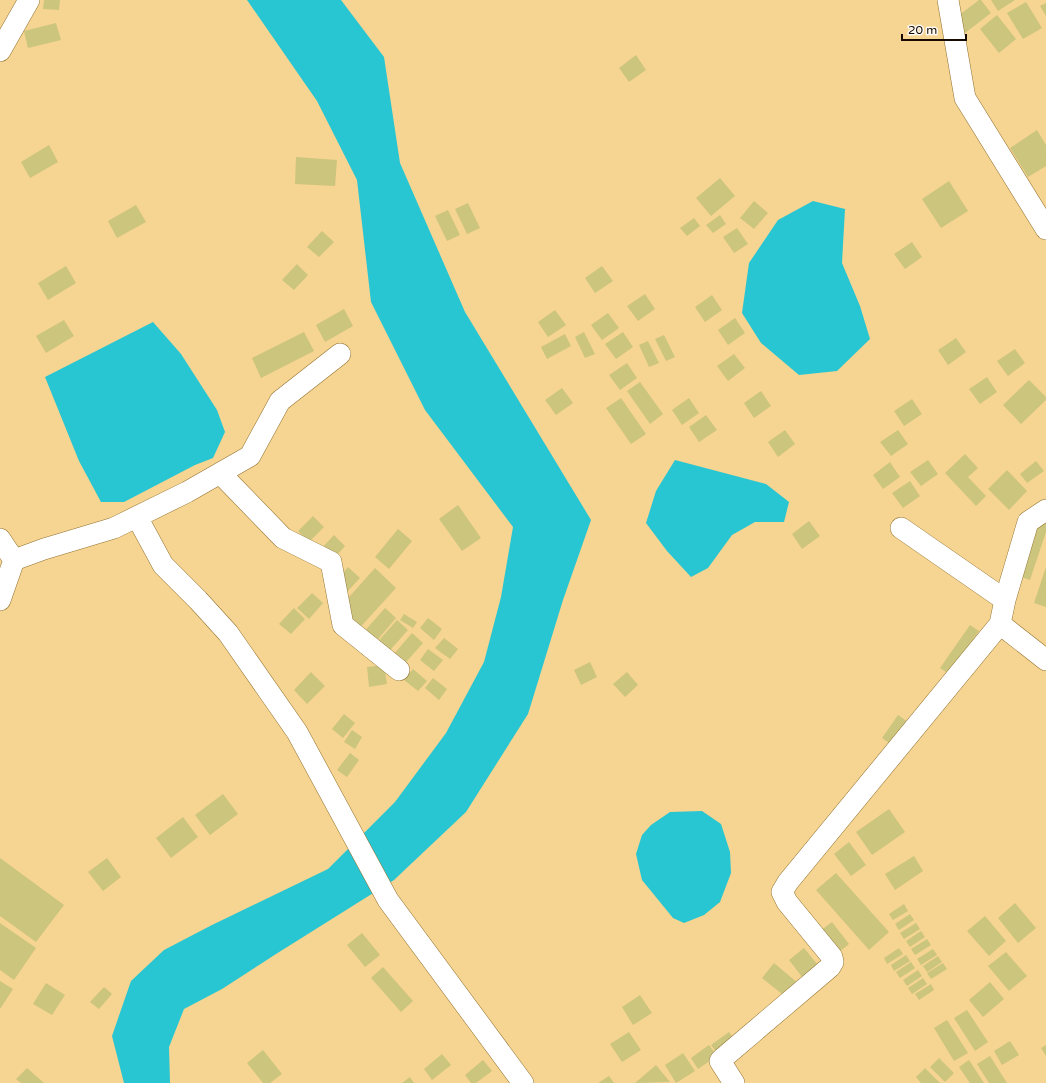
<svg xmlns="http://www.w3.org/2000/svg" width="1046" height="1083" font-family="'Varela Round',sans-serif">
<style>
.water{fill:#27c6d2}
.building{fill:#ccc57d}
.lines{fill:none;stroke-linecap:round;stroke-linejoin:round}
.street-casing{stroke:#927230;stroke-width:22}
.street{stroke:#fff;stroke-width:21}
</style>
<rect width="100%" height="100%" fill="#f6d491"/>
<path class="water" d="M247 0H341L384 57 400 163 465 312 591 520 563 600 528 714 466 812 394 880 276 954 222 989 184 1009 169 1047 170 1083H124L112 1036 131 981 164 950 212 925 328 869 395 802 446 733 484 662 501 597 513 527 425 410 371 302 357 180 317 101Z
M813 201 845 209 842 263 860 306 870 339 837 371 799 375 761 343 742 313 749 263 778 220Z
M153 322 181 354 217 410 225 432 213 458 195 465 124 502H101L79 461 45 377Z
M675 460 766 484 789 502 784 522H755L732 535 708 568 691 577 667 551 646 523 656 491Z
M702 811 721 824 730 852 731 873 720 902 704 915 684 923 673 918 642 880 636 854 642 835 651 825 670 812Z"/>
<path class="building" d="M44 0H60L59 10 43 9Z
M979 0H981L991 13 965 33 954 19Z
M991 0H1015L998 11Z
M1026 2 1042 28 1023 39 1007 13Z
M1046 3V16L1040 6Z
M997 15 1016 39 999 53 980 29Z
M56 23 61 40 28 48 24 31Z
M636 55 646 70 629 82 619 68Z
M1037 130 1046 145V166L1028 177 1010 148Z
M49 145 58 162 30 178 21 162Z
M296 157 337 160 335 186 295 184Z
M720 178 735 196 711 216 696 198Z
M949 181 968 211 941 228 922 199Z
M754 201 768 213 754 229 740 218Z
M468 203 480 228 467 234 455 209Z
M136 205 146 222 117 238 108 221Z
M448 210 460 235 447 241 435 216Z
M720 215 726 224 713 233 706 225Z
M694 218 700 226 687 236 680 228Z
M737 228 748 244 734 253 723 237Z
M322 231 334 242 319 257 307 247Z
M912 242 922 257 905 269 894 254Z
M297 264 308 275 294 290 282 280Z
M66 266 76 283 48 300 38 283Z
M602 266 613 281 595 293 585 278Z
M645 294 655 309 638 321 627 306Z
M712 295 722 310 705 322 695 307Z
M344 309 353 326 325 342 316 325Z
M555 310 566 325 548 337 538 322Z
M608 313 619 328 602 340 591 325Z
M735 318 745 333 728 345 718 330Z
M64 320 74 336 46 353 36 336Z
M304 332 314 351 261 378 252 358Z
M584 332 595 354 585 358 575 337Z
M623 332 633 347 616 359 605 344Z
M565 334 571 346 547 359 541 347Z
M664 335 675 357 666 361 655 339Z
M956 338 966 352 948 365 938 350Z
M648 341 659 363 649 367 639 345Z
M1015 349 1025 363 1008 376 997 361Z
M734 354 745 368 728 381 717 366Z
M627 363 637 378 620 390 609 375Z
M987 377 997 392 980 404 969 389Z
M1029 380 1046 397V400L1021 424 1003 405Z
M640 382 663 414 650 424 627 391Z
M562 388 573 403 556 415 545 400Z
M761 391 771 406 754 418 744 403Z
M621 398 646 434 631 444 606 408Z
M689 398 699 413 682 425 672 410Z
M912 399 922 414 904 426 894 411Z
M706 415 717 430 699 442 689 427Z
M785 430 795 444 778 457 768 442Z
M898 430 908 444 891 456 880 442Z
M965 454 978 468 968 477 986 496 976 506 945 473Z
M928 460 938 474 921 486 910 472Z
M1036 461 1044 471 1027 483 1020 474Z
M890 462 900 477 883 489 873 475Z
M1007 470 1027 491 1009 510 988 489Z
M910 481 920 496 903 508 892 493Z
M458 505 481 538 462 551 439 519Z
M313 516 324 527 309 542 298 531Z
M809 521 820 536 802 549 792 534Z
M1036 521 1046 524V532L1030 580 1018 576Z
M398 529 412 541 389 569 375 557Z
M334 535 345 546 331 562 319 551Z
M348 567 360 578 345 594 334 583Z
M1046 567V607L1034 603Z
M375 568 396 588 354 634 333 615Z
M312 593 323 603 309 619 297 608Z
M294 608 305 619 291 634 279 624Z
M385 608 396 618 373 645 361 635Z
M404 614 417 622 413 628 400 620Z
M428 618 442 629 434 640 420 628Z
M397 620 408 630 384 657 373 647Z
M970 625 979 631 949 674 940 668Z
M412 633 423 643 399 670 388 661Z
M444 638 458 649 450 659 435 648Z
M428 649 443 660 434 671 420 660Z
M590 662 597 677 581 685 574 670Z
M384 665 387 684 369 687 367 667Z
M413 669 427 681 418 691 404 680Z
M311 672 325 686 307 704 294 690Z
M627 672 638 685 625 697 613 684Z
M433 678 447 689 439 700 425 688Z
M344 714 355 723 343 738 332 729Z
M898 715 911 724 895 747 882 738Z
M352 730 362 737 355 749 344 742Z
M350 753 359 760 347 777 337 770Z
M223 794 238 814 210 835 195 815Z
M889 809 905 832 872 855 856 832Z
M183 817 198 837 171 858 156 838Z
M849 842 866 865 851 876 834 854Z
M914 856 923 871 895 890 885 874Z
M0 858 64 905 36 942 0 916Z
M107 858 121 877 103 891 88 872Z
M836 873 889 932 869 950 816 890Z
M1015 903 1036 928 1018 943 998 918Z
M904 904 908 911 893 920 889 914Z
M910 914 914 920 899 930 895 924Z
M985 916 1006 941 989 956 967 931Z
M832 922 849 944 834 956 816 934Z
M0 923 36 948 14 980 0 970Z
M916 923 920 929 904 939 900 933Z
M921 931 925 937 910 947 906 941Z
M362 933 380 955 365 967 347 945Z
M927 939 931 945 915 955 911 949Z
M804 948 822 970 806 982 789 960Z
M899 948 903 954 887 964 884 958Z
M933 949 937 955 921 965 917 959Z
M1006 952 1027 976 1009 991 988 966Z
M906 955 910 961 894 971 891 965Z
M938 956 942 962 927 972 923 966Z
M911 962 915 968 900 978 896 972Z
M774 963 799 984 787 998 762 978Z
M943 963 947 969 931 979 927 973Z
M383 967 413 1001 401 1012 371 978Z
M918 970 922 976 907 986 903 980Z
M923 978 927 984 912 994 908 988Z
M0 981 13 989 0 1009Z
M990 982 1004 999 983 1017 969 1000Z
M46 983 65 995 52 1015 33 1004Z
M931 984 934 990 919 1000 915 994Z
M104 987 112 994 99 1009 90 1002Z
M640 995 652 1013 633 1025 622 1007Z
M967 1010 988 1042 975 1051 954 1018Z
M947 1020 968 1053 954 1061 934 1028Z
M629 1032 641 1050 622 1062 610 1044Z
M729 1032 737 1043 719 1056 711 1045Z
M1010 1041 1019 1055 1002 1065 994 1051Z
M709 1045 717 1056 698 1069 691 1058Z
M1046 1045V1056L1041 1048Z
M263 1050 282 1074 270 1083H263L247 1063Z
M683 1053 695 1071 676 1083 665 1065Z
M442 1054 451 1065 432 1080 424 1069Z
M990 1056 1007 1083H989L977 1064Z
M939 1058 954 1073 945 1082 930 1067Z
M483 1060 492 1071 476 1083H471L465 1075Z
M969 1060 984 1083H970L959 1067Z
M656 1065 670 1082 635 1083Z
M27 1068 44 1083H21L16 1079Z
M925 1068 940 1083H921L916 1077Z
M609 1076 614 1083H598Z
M410 1077 414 1083H402Z"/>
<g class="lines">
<defs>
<path id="street" d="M948 0 965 98 1046 229
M0 51 29 0
M220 473 283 538 331 562 343 625 399 670
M137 517 163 565 198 600 228 633 297 732 388 900 523 1083
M901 528 1005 600
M0 539 14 560 0 600
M14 560 44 549 114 528 187 492 250 456 280 401 340 354
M1000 624 1046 660
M734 1083 720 1061 723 1058 830 967 833 962 832 957 787 902 782 892 788 882 1000 624 1005 600 1028 522 1046 510"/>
</defs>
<use href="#street" class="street-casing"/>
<use href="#street" class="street"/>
</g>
<path d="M902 34v6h64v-6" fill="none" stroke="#150900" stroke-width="2"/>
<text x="908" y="34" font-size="12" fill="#150900" stroke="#fdf9f3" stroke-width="3" paint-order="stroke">20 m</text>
</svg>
